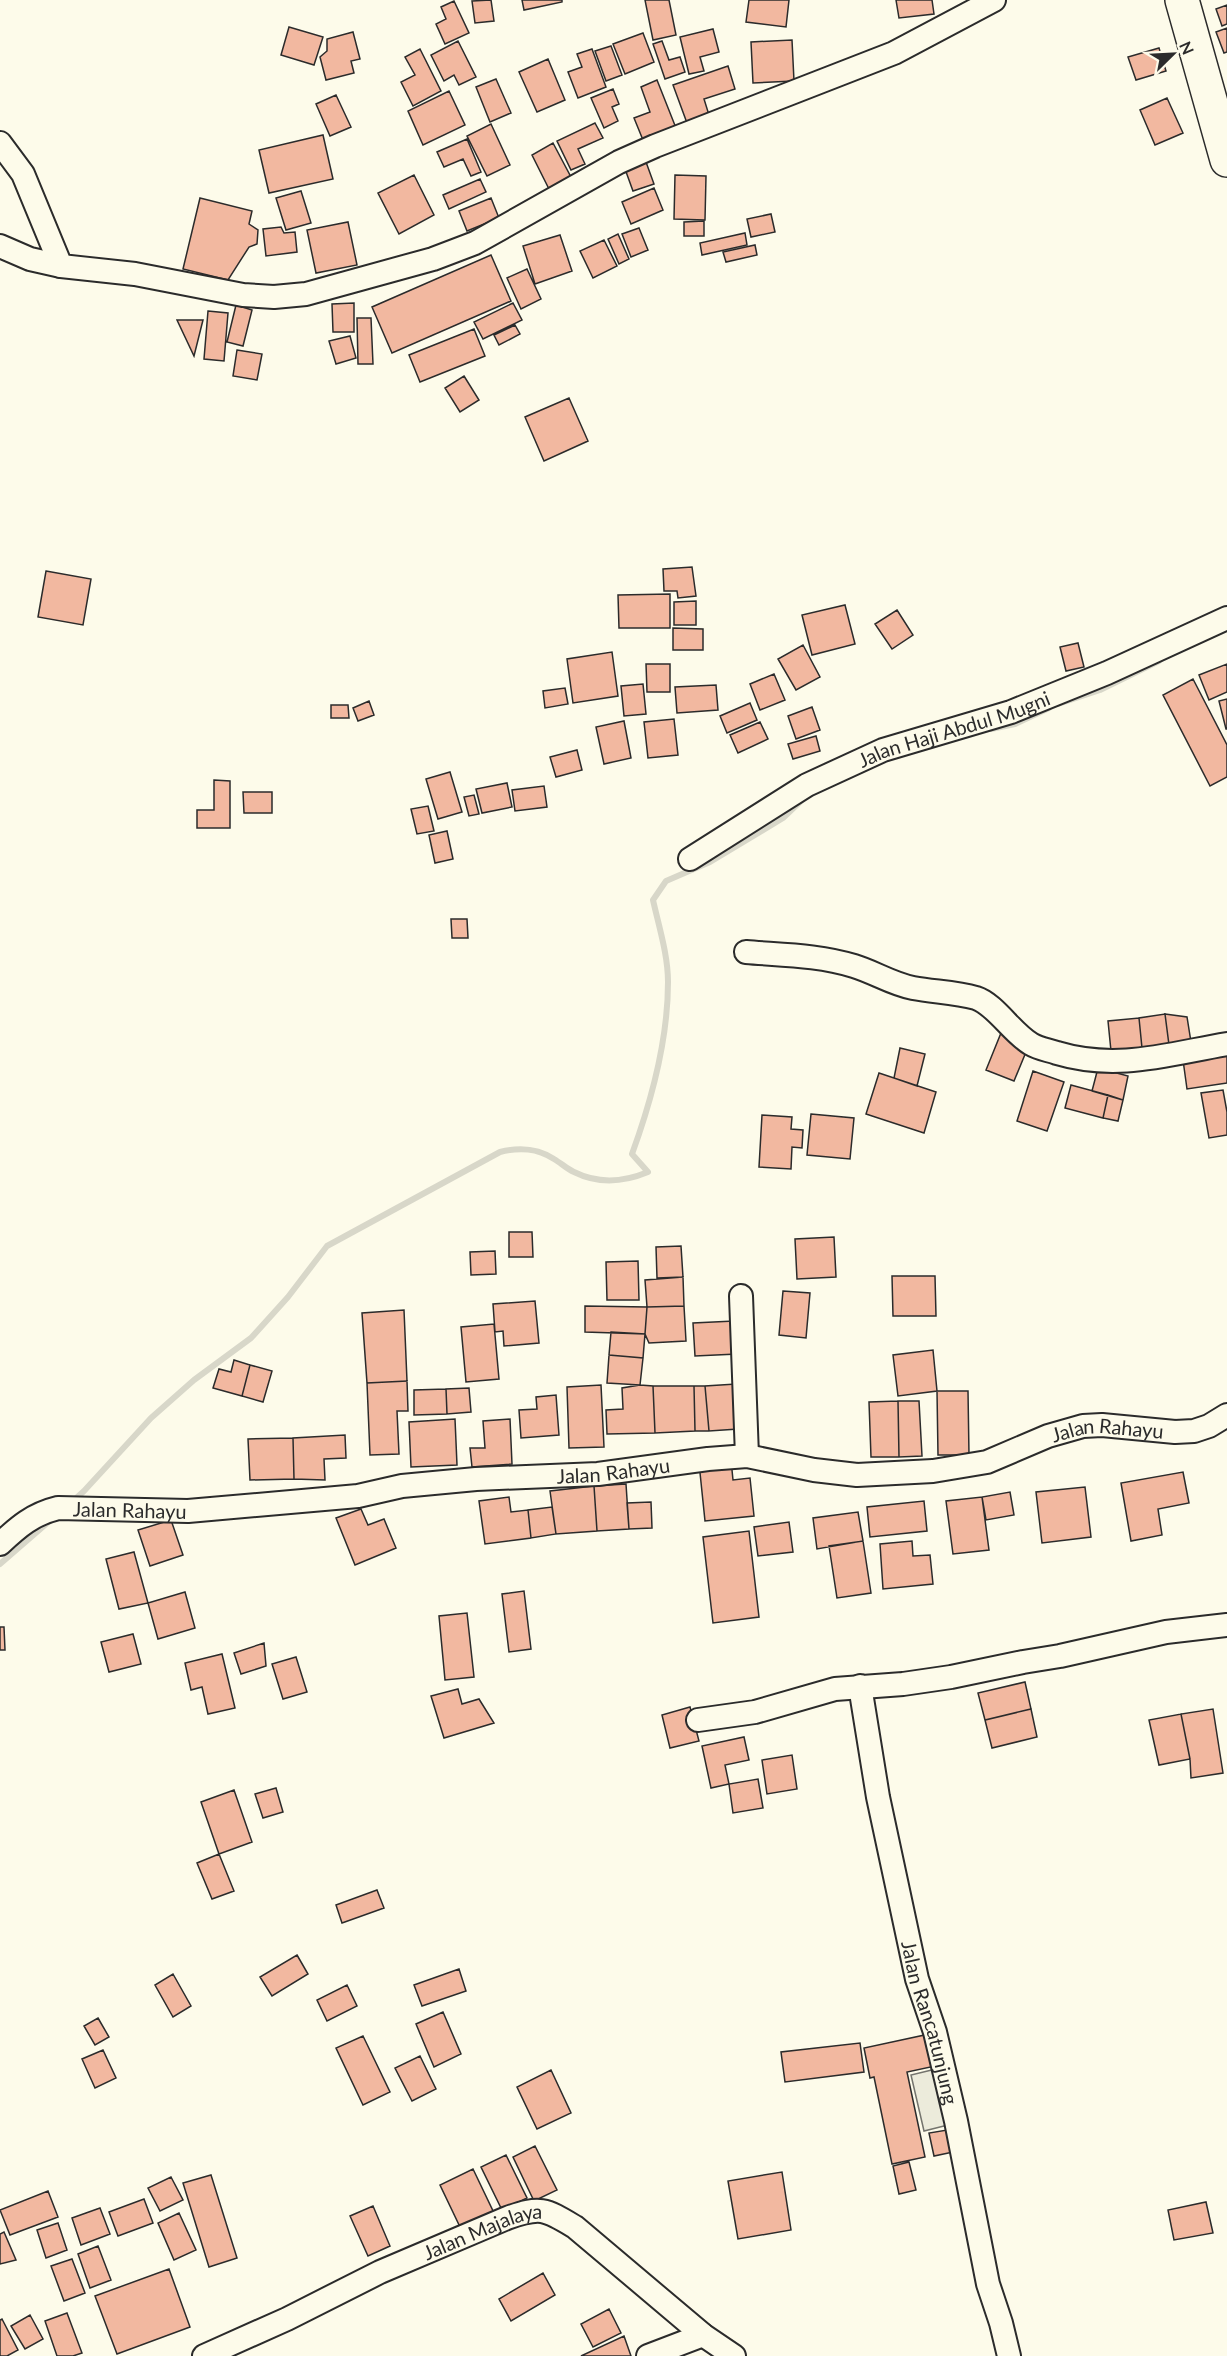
<svg xmlns="http://www.w3.org/2000/svg" width="1227" height="2356" font-family="Lato,sans-serif">
<style>
.green{fill:#ecebdb;stroke:#74746e;stroke-width:1.5}
.lines{fill:none;stroke-linecap:round;stroke-linejoin:round}
.stream{stroke:#d8d7c9;stroke-width:6}
.building{fill:#f2b8a0;stroke:#2b2b2b;stroke-width:1.5}
.minor-casing{stroke:#2b2b2b;stroke-width:26}
.highway-casing{stroke:#2b2b2b;stroke-width:36}
.minor{stroke:#fdfbea;stroke-width:22}
.highway{stroke:#fdfbea;stroke-width:33}
.labels{text-anchor:middle;dominant-baseline:central;stroke-width:4.5;stroke-linejoin:round;paint-order:stroke}
.street-label{font-size:20px;fill:#2b2b2b;stroke:#fdfbea}
</style>
<rect width="100%" height="100%" fill="#fdfbea"/>
<path class="green" d="M940 2068 952 2124 924 2131 911 2075Z"/>
<g class="lines">
<path class="stream" d="M1058 704 1100 690 1159 661
M991 729 1015 724 1049 708
M72 1502 84 1491 151 1418 194 1380 251 1338 288 1297 327 1246 500 1152C520 1147 537 1148 554 1159 561 1163 567 1169 574 1172 598 1184 624 1182 648 1172L632 1154C651 1102 668 1038 668 982 668 955 659 927 653 900L666 881 710 862 783 818 803 799
M0 1564 53 1518"/>
</g>
<path class="building" d="M491 0 494 21 475 23 472 1Z
M522 0H562V2L524 10Z
M645 0H669L676 35 653 40Z
M749 0H789L786 27 746 22Z
M896 0H932L934 14 899 18Z
M454 1 469 33 445 44 436 24 446 19 441 7Z
M1227 5V24L1222 26 1216 9Z
M289 27 323 37 314 65 281 55Z
M1227 28V52L1224 53 1216 32Z
M713 29 719 52 700 57 704 71 689 74 680 37Z
M353 32 360 59 351 61 354 73 326 80 320 57 327 51V39Z
M643 33 654 62 625 74 613 44Z
M792 40 794 81 753 83 751 42Z
M458 41 476 77 459 85 454 75 444 81 431 55Z
M662 41 669 60 680 57 685 72 665 79 653 44Z
M611 46 622 75 606 81 595 51Z
M1159 48 1166 71 1136 80 1128 57Z
M420 49 441 91 413 106 401 82 415 75 405 57Z
M592 49 606 87 578 98 568 72 582 67 577 54Z
M548 59 565 100 537 112 519 72Z
M728 66 735 89 704 99 709 115 687 123 673 85Z
M496 79 511 113 490 122 476 87Z
M657 80 676 128 643 140 634 118 650 112 641 87Z
M613 89 619 104 612 107 618 121 604 128 591 98Z
M449 91 465 125 423 145 408 111Z
M336 95 351 127 330 136 316 104Z
M1167 98 1183 133 1155 145 1140 110Z
M595 123 603 138 578 149 585 164 571 170 557 141Z
M491 124 510 165 487 176 467 136Z
M323 135 333 179 269 193 259 150Z
M467 139 481 172 471 176 463 159 444 167 437 152Z
M553 143 572 179 550 191 532 155Z
M646 162 654 184 633 191 625 169Z
M414 175 434 215 399 234 378 193Z
M675 175 706 176 705 220 674 219Z
M480 179 486 192 449 209 443 195Z
M654 188 663 210 631 224 622 202Z
M301 191 311 223 286 230 276 198Z
M200 198 252 211 249 224 258 230 257 244 249 247 228 280 183 269Z
M491 198 499 218 467 231 459 211Z
M771 214 775 232 751 237 747 219Z
M704 221V236H684V222Z
M348 222 357 265 316 273 307 230Z
M281 227 284 233 295 232 297 252 266 256 263 229Z
M639 228 648 250 631 257 622 234Z
M745 233 747 245 702 255 700 243Z
M618 234 629 259 619 264 608 239Z
M560 235 572 271 535 284 523 246Z
M604 240 617 266 593 278 580 251Z
M755 245 757 255 726 262 723 252Z
M491 255 511 301 392 353 372 307Z
M527 269 541 299 521 309 507 278Z
M354 303V332H333L332 304Z
M513 303 522 320 483 339 474 322Z
M236 305 252 310 243 346 227 342Z
M208 311 228 313 224 361 204 359Z
M357 318H371L373 364H358Z
M177 320H203L194 356Z
M515 325 520 334 499 345 494 335Z
M474 329 485 356 420 382 409 355Z
M350 336 356 358 336 364 329 341Z
M237 350 262 354 257 380 233 376Z
M464 376 479 400 460 412 445 388Z
M569 398 588 441 544 461 525 417Z
M692 567 696 596 678 598 677 591H664L663 569Z
M46 571 91 579 83 625 38 617Z
M670 594V628H619L618 595Z
M696 601V625H674V602Z
M845 605 855 644 812 655 802 615Z
M897 610 913 635 892 649 875 624Z
M673 628 703 629V650H673Z
M1078 643 1084 667 1066 671 1060 647Z
M803 645 820 677 796 690 778 659Z
M612 652 618 696 573 703 567 659Z
M646 664H670V692H647Z
M1227 664V692L1209 700 1199 675Z
M774 674 785 700 760 710 750 684Z
M1193 679 1227 745V777L1210 786 1163 695Z
M643 684 646 714 624 716 621 686Z
M716 685 718 710 677 713 675 687Z
M565 688 568 704 545 708 543 691Z
M1227 699V729H1226L1219 701Z
M369 701 374 715 358 721 353 708Z
M750 703 757 720 727 733 720 716Z
M331 705H348L349 718H331Z
M812 707 820 730 796 739 788 716Z
M674 719 678 755 648 758 644 722Z
M624 721 631 758 604 764 596 727Z
M760 722 768 739 738 753 730 735Z
M816 736 820 751 793 759 788 744Z
M577 750 582 770 556 777 550 757Z
M450 772 462 812 438 819 426 779Z
M214 780 230 781V828H197V810H214Z
M507 783 512 807 482 813 476 789Z
M544 786 547 807 515 811 512 790Z
M243 792H272V813H244Z
M474 795 479 814 469 816 464 797Z
M428 806 434 831 417 834 411 809Z
M447 831 453 859 435 863 429 835Z
M451 919H467L468 938H452Z
M1165 1014 1169 1045 1142 1048 1139 1018Z
M1165 1014 1187 1017 1191 1042 1169 1045Z
M1139 1018 1142 1048 1111 1051 1108 1021Z
M1001 1033 1026 1052 1014 1081 986 1070Z
M900 1048 925 1054 917 1086 894 1078Z
M1227 1053V1083L1187 1089 1183 1060Z
M1098 1068 1128 1076 1123 1100 1092 1091Z
M1033 1071 1064 1082 1047 1131 1017 1121Z
M879 1073 936 1092 924 1133 866 1114Z
M1071 1085 1108 1095 1103 1118 1065 1108Z
M1223 1090 1227 1112V1135L1209 1138 1201 1093Z
M1108 1095 1123 1100 1118 1121 1103 1118Z
M811 1114 854 1118 850 1159 807 1155Z
M762 1115 792 1117 791 1129 803 1130 802 1148 792 1147 791 1169 759 1167Z
M509 1232H532L533 1257H509Z
M834 1237 836 1277 797 1279 795 1239Z
M681 1246 683 1277 657 1278 656 1247Z
M495 1251 496 1274 471 1275 470 1252Z
M638 1261 639 1300H607L606 1262Z
M892 1276H935L936 1316H893Z
M683 1277 684 1306 647 1307 645 1280Z
M783 1291 810 1293 806 1338 779 1335Z
M535 1301 539 1343 504 1346 503 1331 495 1332 493 1304Z
M585 1306 647 1307 645 1334 585 1332Z
M684 1306 686 1341 649 1343 645 1334 647 1307Z
M404 1310 407 1381 367 1383 362 1313Z
M734 1321 737 1354 695 1356 693 1323Z
M494 1324 499 1379 466 1382 461 1327Z
M611 1332 645 1334 643 1358 609 1355Z
M933 1350 937 1391 898 1396 893 1355Z
M609 1355 643 1358 640 1385 607 1383Z
M234 1360 250 1365 242 1396 213 1388 219 1369 231 1372Z
M250 1365 272 1371 263 1402 242 1396Z
M407 1381 408 1411H397L399 1454 370 1455 367 1383Z
M736 1384 738 1429 709 1431 705 1386Z
M601 1385 604 1447 569 1448 567 1387Z
M640 1385 653 1386 655 1433 607 1434 606 1410 623 1409 622 1388Z
M653 1386H694L695 1431 655 1433Z
M694 1386H705L709 1431H695Z
M469 1388 471 1412 447 1414 446 1389Z
M446 1389 447 1414 414 1415V1390Z
M937 1391H968L969 1455H938Z
M556 1395 559 1435 521 1438 519 1410 537 1409 536 1397Z
M898 1401H919L922 1456 899 1457Z
M898 1401 899 1457H871L869 1402Z
M455 1419 457 1465 411 1467 409 1422Z
M510 1419 512 1464 472 1467 470 1448H485L483 1421Z
M345 1435 346 1458 324 1459 325 1480 294 1479 293 1438Z
M293 1438 294 1479 250 1480 248 1439Z
M731 1460 733 1480 750 1478 754 1516 705 1521 699 1463Z
M1183 1472 1189 1503 1158 1509 1162 1535 1131 1541 1121 1483Z
M626 1484 629 1529 597 1531 594 1486Z
M594 1486 597 1531 556 1534 550 1491Z
M1085 1487 1091 1537 1042 1543 1036 1492Z
M1010 1492 1014 1515 986 1520 982 1497Z
M509 1497 511 1512 528 1510 531 1538 485 1544 479 1501Z
M982 1497 989 1550 953 1554 946 1501Z
M924 1501 927 1531 870 1537 867 1507Z
M651 1502 652 1528 629 1529 627 1503Z
M552 1507 556 1534 531 1538 528 1510Z
M361 1509 368 1525 384 1519 396 1548 355 1565 336 1518Z
M858 1512 863 1541 817 1549 813 1518Z
M171 1520 183 1555 150 1566 138 1530Z
M789 1522 793 1552 758 1556 754 1527Z
M749 1531 759 1617 713 1623 703 1537Z
M863 1541 871 1593 837 1598 829 1546Z
M912 1541 913 1556 930 1555 933 1584 883 1589 880 1544Z
M134 1552 148 1603 119 1609 106 1559Z
M524 1591 531 1649 509 1652 502 1594Z
M185 1592 195 1628 158 1639 148 1603Z
M467 1613 474 1677 445 1680 439 1616Z
M0 1627H4L5 1650H0Z
M133 1634 141 1664 109 1672 101 1642Z
M264 1643 266 1666 241 1674 234 1653Z
M222 1654 235 1708 208 1714 202 1687 191 1690 185 1663Z
M296 1657 307 1692 283 1699 272 1664Z
M1025 1682 1031 1709 985 1720 978 1693Z
M458 1689 462 1704 479 1699 494 1723 444 1738 431 1696Z
M690 1707 699 1741 670 1748 662 1715Z
M1031 1709 1037 1737 992 1748 985 1720Z
M1213 1709 1223 1773 1191 1778 1190 1759 1181 1714Z
M1181 1714 1190 1759 1159 1765 1149 1720Z
M744 1737 749 1760 725 1765 729 1784 711 1788 702 1746Z
M792 1755 797 1789 767 1794 762 1760Z
M758 1779 763 1808 733 1813 729 1784Z
M276 1788 283 1812 263 1818 255 1794Z
M234 1790 252 1842 219 1854 201 1802Z
M219 1854 234 1891 212 1899 197 1863Z
M377 1890 384 1908 342 1923 336 1905Z
M297 1955 308 1974 272 1996 260 1977Z
M459 1969 466 1991 422 2006 414 1985Z
M173 1974 191 2006 173 2017 155 1985Z
M347 1985 357 2006 327 2021 317 2000Z
M443 2012 461 2054 434 2067 416 2024Z
M98 2018 109 2037 95 2045 84 2026Z
M934 2033 940 2065 907 2072 925 2157 892 2164 874 2077 870 2078 864 2048Z
M363 2036 390 2092 363 2105 336 2048Z
M860 2043 864 2072 785 2082 781 2052Z
M103 2050 116 2078 95 2088 82 2059Z
M420 2056 436 2089 412 2101 395 2068Z
M551 2070 571 2113 537 2129 517 2087Z
M953 2129 958 2151 934 2156 929 2133Z
M535 2146 557 2190 534 2201 513 2157Z
M506 2155 527 2198 502 2210 481 2167Z
M909 2162 916 2190 899 2194 893 2166Z
M473 2169 494 2213 461 2229 440 2185Z
M782 2172 791 2230 738 2239 728 2181Z
M211 2175 237 2258 209 2267 183 2183Z
M171 2177 183 2200 160 2211 148 2188Z
M48 2191 58 2217 10 2235 0 2210Z
M144 2199 153 2223 118 2236 109 2212Z
M1206 2202 1213 2233 1174 2240 1168 2210Z
M373 2206 390 2246 368 2256 350 2216Z
M100 2208 110 2234 81 2245 72 2218Z
M179 2213 196 2250 174 2260 158 2223Z
M58 2223 67 2250 46 2258 37 2230Z
M4 2232 16 2260 0 2264V2234Z
M98 2246 111 2280 90 2288 78 2254Z
M72 2259 85 2293 64 2301 51 2266Z
M169 2269 190 2327 117 2354 95 2296Z
M543 2273 555 2295 511 2321 499 2299Z
M609 2309 621 2333 593 2347 581 2324Z
M67 2313 82 2353 73 2356H57L45 2321Z
M30 2315 43 2339 25 2349 11 2326Z
M2 2319 18 2350 7 2356H0V2320Z
M624 2336 631 2356H581Z"/>
<g class="lines">
<defs>
<g id="minor">
<path d="M0 143 23 174 61 266 135 274 243 295 274 297 306 294 433 259 475 243 619 162 655 146 894 53 994 0"/>
<path d="M0 246 30 259 61 266"/>
<path id="s1" d="M690 859 807 785 883 750 1011 712 1107 673 1227 618"/>
<path d="M746 952C782 955 819 955 854 966 874 972 892 984 913 988 934 992 955 992 976 998 995 1004 1012 1033 1031 1044 1039 1049 1049 1050 1057 1053 1117 1071 1168 1054 1227 1044"/>
<path d="M741 1296 747 1456"/>
<path id="s2" d="M0 1544C18 1527 33 1514 58 1508L188 1511 358 1496 402 1486 476 1479 598 1474 708 1459 747 1456 814 1470 857 1475 933 1471 987 1462 1048 1436 1083 1426 1102 1425 1175 1432 1194 1431 1209 1426 1227 1415"/>
<path id="s3" d="M860 1686 878 1797 917 1979 935 2032 956 2121 988 2284 1001 2323 1009 2356"/>
<path d="M698 1720 755 1712 835 1689 903 1684 951 1677 1023 1662 1060 1656 1166 1632 1227 1625"/>
<path id="s4" d="M204 2356 287 2319 380 2272 507 2218C541 2206 545 2209 575 2227L703 2335 734 2356"/>
<path d="M648 2356 703 2335"/>
</g>
<path id="highway" d="M1182 0 1227 160"/>
</defs>
<use href="#minor" class="minor-casing"/>
<use href="#highway" class="highway-casing"/>
<use href="#minor" class="minor"/>
<use href="#highway" class="highway"/>
</g>
<g class="labels">
<g class="street-label">
<text stroke="none"><textPath href="#s1" startOffset="296">Jalan Haji Abdul Mugni</textPath></text>
<text stroke="none"><textPath href="#s2" startOffset="1131">Jalan Rahayu</textPath></text>
<text stroke="none"><textPath href="#s2" startOffset="627">Jalan Rahayu</textPath></text>
<text stroke="none"><textPath href="#s2" startOffset="141">Jalan Rahayu</textPath></text>
<text stroke="none"><textPath href="#s3" startOffset="344">Jalan Rancatunjung</textPath></text>
<text stroke="none"><textPath href="#s4" startOffset="306">Jalan Majalaya</textPath></text>
</g>
</g>
<g transform="translate(1173 54) rotate(66)" stroke="#fdfbea" stroke-width="4.5" paint-order="stroke">
<path d="M0-4.5L10 22L0 15L-10 22Z" fill="#2b2b2b"/>
<text y="-9" font-size="16" font-weight="bold" text-anchor="middle" fill="#2b2b2b">N</text>
</g>
</svg>
